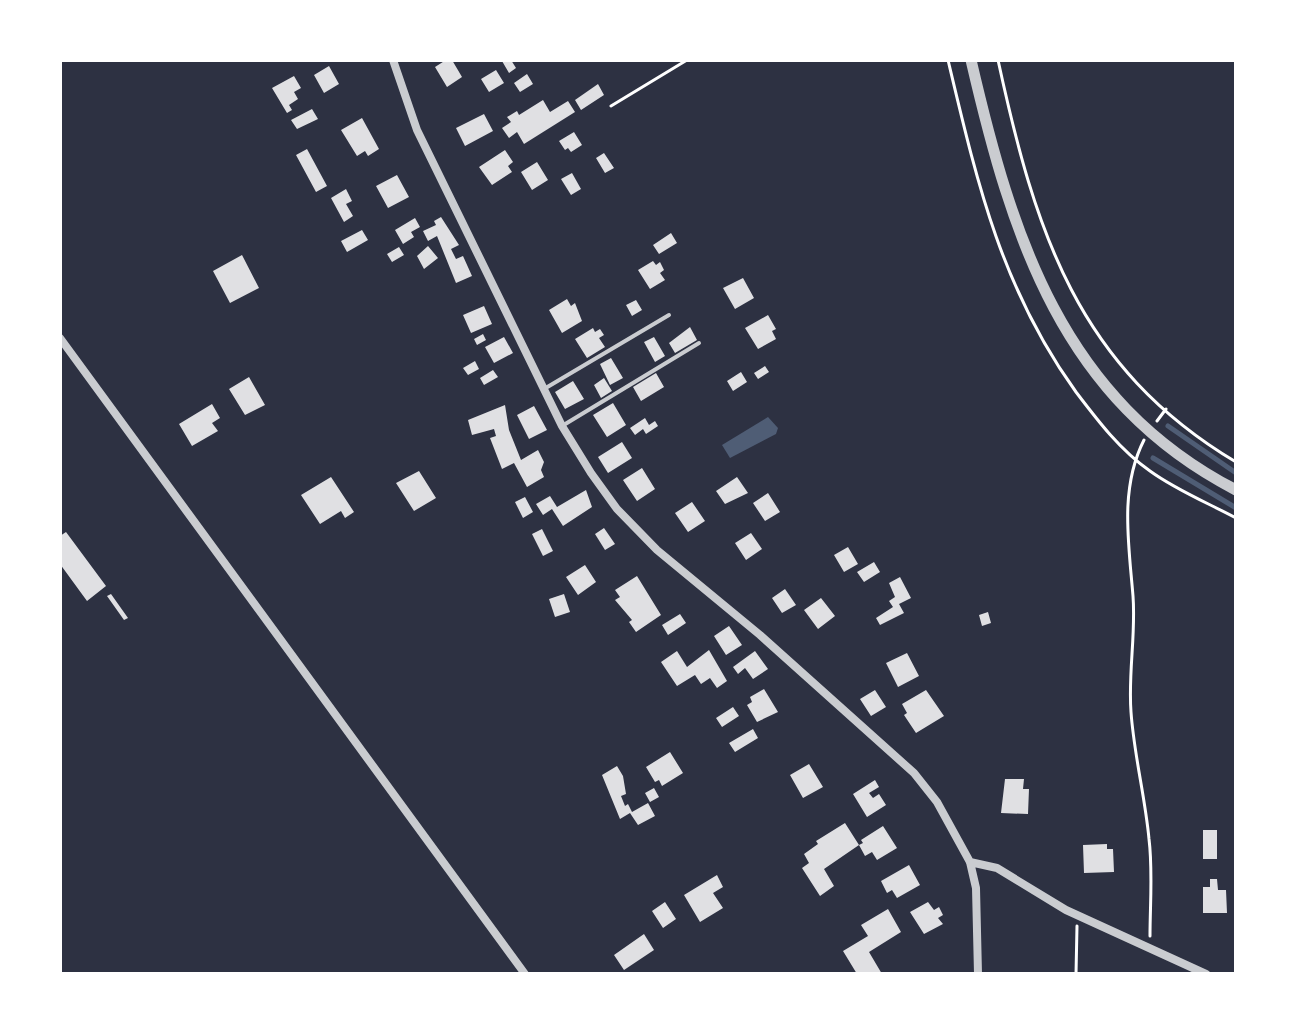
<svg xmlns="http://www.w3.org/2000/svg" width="1296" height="1034" font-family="'Sofia Sans Condensed',sans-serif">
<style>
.water{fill:#4f5d75}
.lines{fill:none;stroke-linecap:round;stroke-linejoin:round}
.stream{stroke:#4f5d75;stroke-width:5}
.building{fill:#e0e0e3}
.path{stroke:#fff;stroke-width:3}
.service{stroke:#caccd0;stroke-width:4}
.minor{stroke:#caccd0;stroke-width:8}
.tertiary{stroke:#caccd0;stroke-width:11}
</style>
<rect width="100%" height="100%" fill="#2d3142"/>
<path class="water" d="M768 417 778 428 776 434 730 458 722 445Z"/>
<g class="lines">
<path class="stream" d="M1168 426 1236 473
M1153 458 1236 508"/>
</g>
<path class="building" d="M446 60H452L462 77 447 87 435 67Z
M511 60 516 68 509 73 502 61Z
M329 66 339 84 324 93 314 75Z
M496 70 504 83 489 92 481 79Z
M527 74 533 84 520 92 514 83Z
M294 76 301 88 294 92 298 99 289 105 292 110 287 113 272 88Z
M598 84 604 95 581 110 575 100Z
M543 100 550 112 568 101 575 112 524 144 517 132 509 138 502 128 511 122 507 117 517 111 519 115Z
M312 109 318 119 297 129 291 120Z
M484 114 493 131 465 146 456 128Z
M362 118 379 149 368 156 365 151 357 156 341 130Z
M574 132 582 145 571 152 568 148 565 150 559 141Z
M307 149 327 186 316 192 296 155Z
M505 150 513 162 508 166 512 172 492 185 479 167Z
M604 153 614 168 605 173 596 158Z
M537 162 548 180 532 190 521 172Z
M572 173 581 189 571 195 561 179Z
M397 175 409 197 388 208 376 186Z
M346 189 352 201 346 204 353 216 344 222 331 198Z
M441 217 459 245 451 249 456 259 463 256 472 276 456 283 437 236 428 241 423 231 436 225 434 221Z
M415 218 420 227 411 232 414 237 403 244 395 230Z
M362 230 368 240 347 252 341 241Z
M671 233 677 243 659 254 653 245Z
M428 246 438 258 424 269 417 256Z
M399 247 404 255 392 262 387 254Z
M242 255 259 288 230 303 213 271Z
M653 261 656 265 660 262 664 270 660 273 665 280 650 289 638 270Z
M743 278 754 298 735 309 723 288Z
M567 299 571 306 575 303 582 321 562 333 549 310Z
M636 300 642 310 632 316 626 305Z
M484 306 492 324 471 333 463 315Z
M768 315 776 329 772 331 776 339 758 349 745 328Z
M690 327 697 340 675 353 669 343Z
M593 328 595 332 600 329 604 335 599 338 605 347 587 358 575 339Z
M483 334 486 340 477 345 474 339Z
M504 337 513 353 494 363 485 347Z
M654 337 665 356 655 362 644 342Z
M611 358 623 378 610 385 600 364Z
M475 361 479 369 468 375 463 368Z
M765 366 769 372 758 379 754 373Z
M493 370 498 377 484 385 480 378Z
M741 372 747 382 733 391 727 381Z
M656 373 664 387 641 401 633 387Z
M249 377 265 405 245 415 229 389Z
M604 378 612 391 601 398 594 385Z
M573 381 584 399 565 409 555 392Z
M613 403 626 425 607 437 593 415Z
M212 404 220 418 212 423 218 431 192 446 179 424Z
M505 405 509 430 521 460 538 450 544 462 541 470 544 477 527 487 514 463 502 469 490 438 496 436 494 429 472 435 468 420Z
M534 406 547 430 529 439 517 415Z
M645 418 649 425 655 421 658 426 646 434 643 429 635 435 630 428Z
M622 442 632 458 608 473 598 457Z
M642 468 655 489 637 501 623 480Z
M419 471 436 498 414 511 396 483Z
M331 477 354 512 345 518 341 511 320 524 301 495Z
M737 477 748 493 725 504 716 491Z
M586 490 592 507 563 526 552 509 543 515 536 504 550 496 557 507Z
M768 493 780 512 765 521 753 503Z
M525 497 533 512 523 518 515 502Z
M692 502 705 521 688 532 675 513Z
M604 528 615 544 605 550 595 534Z
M542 529 553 551 543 556 532 534Z
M66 532 106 586 87 601 60 564V536Z
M751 533 762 549 746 560 735 543Z
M848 547 858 564 844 572 834 555Z
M874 562 880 572 864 582 857 572Z
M585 565 596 582 578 595 566 577Z
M637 576 661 615 636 632 629 622 632 620 615 600 620 597 615 590Z
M900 577 911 598 899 604 904 613 880 625 876 618 893 607 889 601 895 597 889 583Z
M785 589 796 605 782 613 772 598Z
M111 594 128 618 124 620 107 596Z
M564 594 570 612 555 617 549 599Z
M821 598 835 616 818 629 804 610Z
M988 612 991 623 982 626 979 615Z
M680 614 686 623 668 635 662 625Z
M729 626 742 645 726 655 714 636Z
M709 650 727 681 717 688 710 678 701 684 695 675 677 686 661 662 677 651 687 667Z
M755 651 768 669 753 679 745 668 738 674 733 667Z
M907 653 919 676 898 687 886 663Z
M764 689 778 712 757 722 747 705 752 702 750 697Z
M875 690 886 707 871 716 860 699Z
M926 690 944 716 916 733 904 715 907 713 902 704Z
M733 707 739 716 722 727 716 718Z
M753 729 758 738 735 752 729 743Z
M670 752 683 773 662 786 659 780 655 782 646 767Z
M809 764 823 787 803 798 790 775Z
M617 766 623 776 626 794 621 796 625 806 628 804 632 812 648 803 655 816 638 825 630 813 620 819 602 775Z
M1005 779H1024L1023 789H1029L1028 814 1001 813Z
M875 780 879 787 869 793 873 798 879 794 886 805 867 817 853 794Z
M654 788 659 797 650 802 645 793Z
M845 823 859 845 824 869 834 886 820 896 802 868 809 863 804 854 818 844 816 841Z
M883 826 897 848 877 860 872 852 865 856 859 845 863 843 861 840Z
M1203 830H1217V859H1203Z
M1107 844V849H1113L1114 872 1084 873 1083 845Z
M909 865 920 885 897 898 892 890 887 893 881 881Z
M717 875 723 887 713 893 723 908 700 922 684 895Z
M1210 879H1217L1218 890H1226L1227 913H1203V887H1210Z
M665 902 676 919 663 928 652 911Z
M928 902 934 910 939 907 943 915 938 918 943 924 924 934 910 912Z
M888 909 901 932 869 952 882 974H857L843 951 868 936 861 925Z
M644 934 654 950 624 970 614 955Z"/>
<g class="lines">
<path class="path" d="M948 60C977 182 1001 288 1076 392 1098 421 1120 450 1150 471 1176 490 1208 503 1236 518
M998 60C1035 231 1077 367 1236 462
M611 106 687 60
M1157 421 1166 409
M1144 440C1119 489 1129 545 1133 596 1136 635 1128 673 1131 712 1134 755 1145 796 1149 839 1153 871 1150 904 1150 936
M1076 974 1077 926"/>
<path class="service" d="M544 389 669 315
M562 426 699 343"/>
<path class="minor" d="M393 60 417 130 562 426 591 473 617 509 657 550 760 635 914 773 937 802 970 862 976 888 978 974
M60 338 525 974
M970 862 997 868 1066 910 1206 974"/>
<path class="tertiary" d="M971 60C1012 237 1062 400 1236 490"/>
</g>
<rect width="1296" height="1034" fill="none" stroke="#ffffff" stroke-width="124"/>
</svg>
